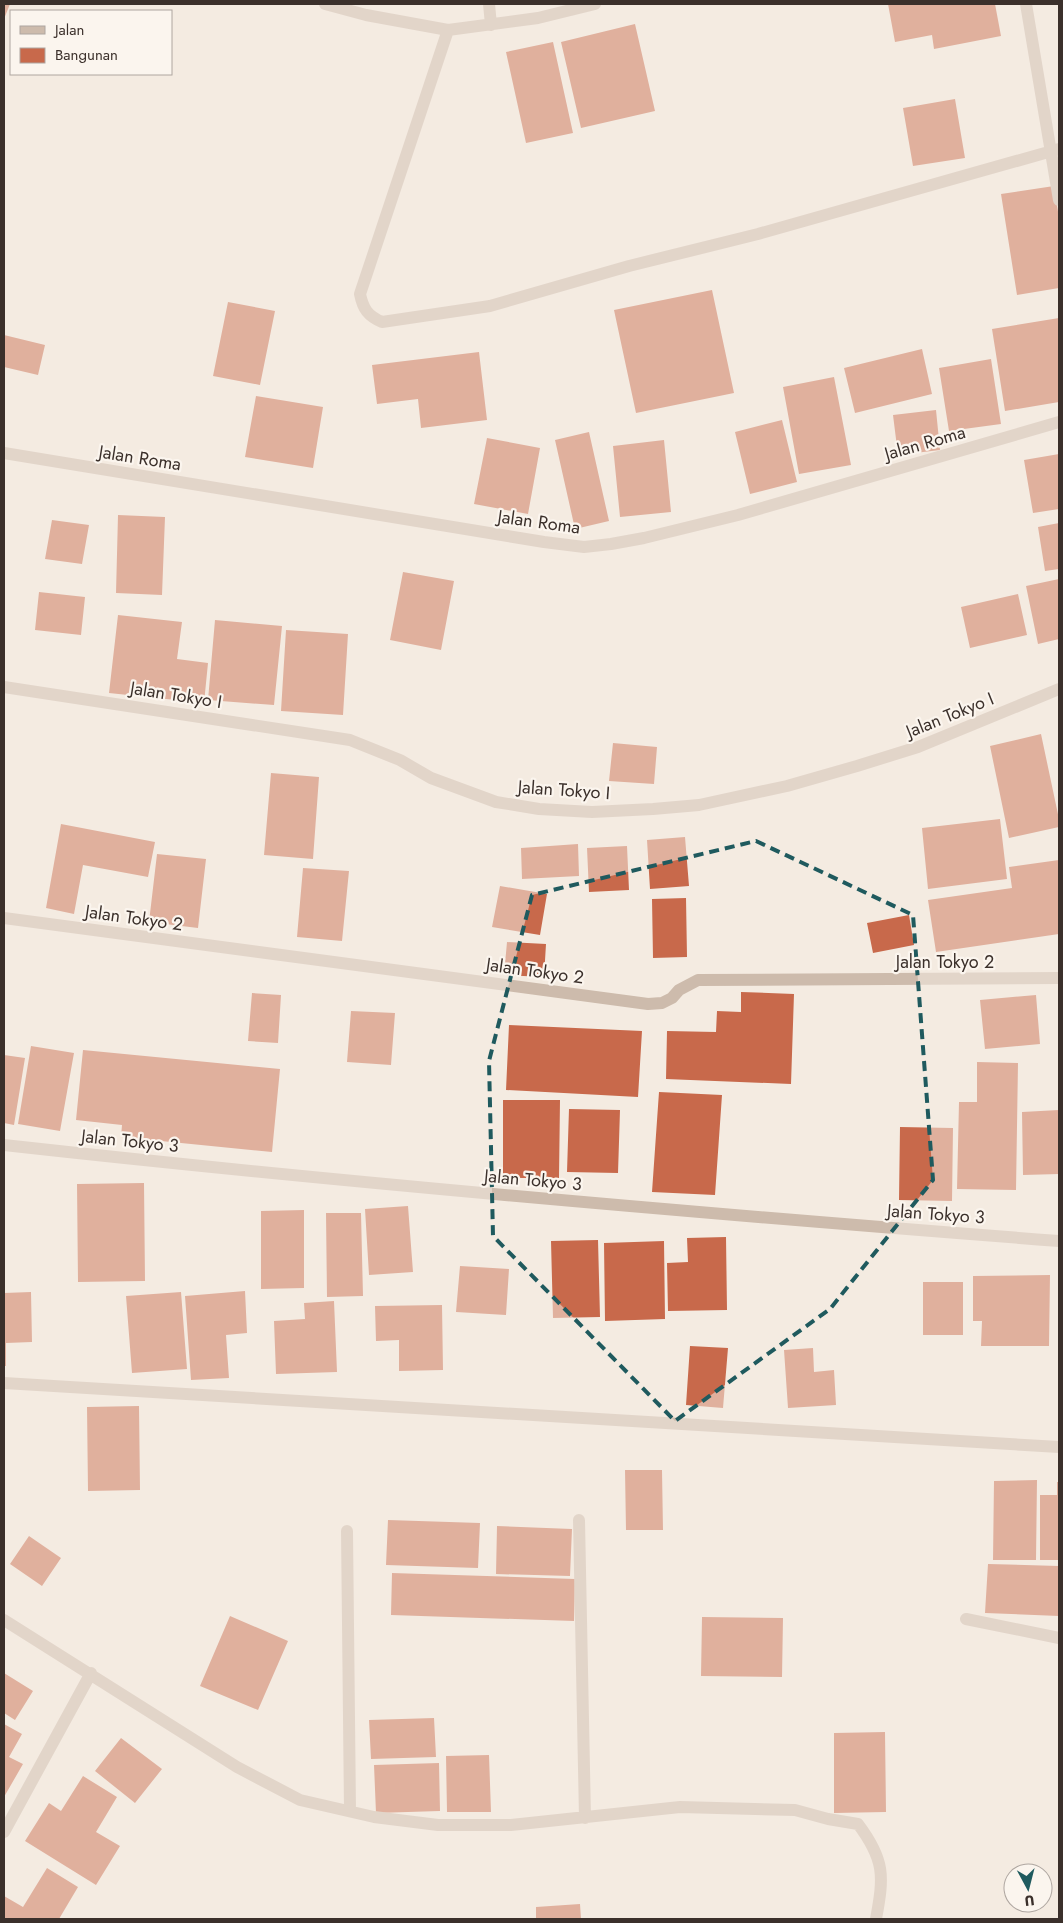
<svg xmlns="http://www.w3.org/2000/svg" width="1063" height="1923" font-family="Jost,sans-serif">
<style>
.building{fill:#c8694b}
.lines{fill:none;stroke-linecap:round;stroke-linejoin:round}
.minor{stroke:#cdbbac;stroke-width:12}
.marked{fill:none;stroke:#1f5a5e;stroke-width:4;stroke-dasharray:10 6;stroke-linejoin:round}
.labels{text-anchor:middle;dominant-baseline:central;stroke-width:4.5;stroke-linejoin:round;paint-order:stroke}
.street-label{font-size:18px;fill:#3b302b;stroke:#fbf5ee}
</style>
<rect width="100%" height="100%" fill="#f4ebe1"/>
<path class="building" d="M4 4H10L4 19Z
M888 4H995L1001 36 934 49 932 35 895 42Z
M635 24 655 111 581 128 561 42Z
M553 42 573 133 526 143 506 52Z
M955 99 965 158 913 166 903 108Z
M1054 186 1059 218V288L1017 295 1001 194Z
M712 290 734 393 636 413 614 310Z
M228 302 275 311 260 385 213 376Z
M1059 318V402L1005 411 992 329Z
M4 335 45 345 38 375 4 367Z
M922 349 932 394 855 413 844 368Z
M479 352 487 420 421 428 418 399 377 404 372 365Z
M991 359 1001 424 949 431 939 368Z
M834 377 851 465 799 474 783 387Z
M256 396 323 407 313 468 245 457Z
M936 410 940 450 898 455 893 415Z
M782 420 797 482 750 494 735 432Z
M589 432 609 521 575 529 555 440Z
M487 438 540 448 528 514 474 504Z
M664 440 671 512 620 517 613 446Z
M1059 454V509L1033 513 1024 460Z
M118 515 165 517 162 595 116 593Z
M52 520 89 525 82 564 45 559Z
M1059 523V569L1045 571 1038 527Z
M403 572 454 581 441 650 390 640Z
M1059 579V639L1038 644 1026 586Z
M39 592 85 597 81 635 35 630Z
M1018 594 1027 635 970 648 961 607Z
M118 615 182 622 177 659 208 663 204 703 109 693Z
M215 620 282 626 274 705 208 700Z
M286 630 348 634 343 715 281 711Z
M1041 734 1059 819V827L1009 838 990 746Z
M613 743 657 747 654 784 609 781Z
M271 773 319 777 313 859 264 855Z
M1000 819 1007 879 928 889 922 828Z
M61 824 155 842 148 877 83 865 74 914 46 908Z
M685 837 689 886 650 889 647 840Z
M578 844 579 876 522 879 521 848Z
M627 846 629 890 589 892 587 848Z
M157 854 206 859 198 928 149 922Z
M1059 860V934L936 952 928 900 1012 888 1009 867Z
M303 868 349 871 342 941 297 937Z
M500 886 547 894 540 935 492 927Z
M686 898 687 957 653 958 652 899Z
M909 915 914 945 873 953 867 923Z
M507 942 546 944 544 977 504 975Z
M741 992 794 994 791 1084 666 1079 667 1031 716 1032 717 1011 741 1012Z
M252 993 281 995 278 1043 248 1041Z
M1036 995 1040 1044 985 1049 980 1000Z
M351 1011 395 1013 391 1065 347 1062Z
M509 1025 642 1031 638 1097 506 1090Z
M31 1046 74 1053 60 1131 18 1124Z
M83 1050 280 1069 272 1152 121 1137 122 1125 76 1120Z
M4 1055 25 1058 14 1125 4 1123Z
M977 1062 1018 1063 1016 1190 957 1189 959 1102H977Z
M659 1092 722 1095 715 1195 652 1192Z
M503 1100H560L559 1178H503Z
M569 1109 620 1110 618 1173 567 1172Z
M1059 1110V1174L1023 1175 1022 1112Z
M900 1127 953 1128 952 1201 899 1200Z
M144 1183 145 1281 78 1282 77 1184Z
M408 1206 413 1272 369 1275 365 1209Z
M304 1210V1288L261 1289V1211Z
M326 1213H361L363 1296 327 1297Z
M726 1237 727 1310 668 1311 667 1263 688 1262 687 1238Z
M598 1240 600 1317 553 1318 551 1241Z
M664 1241 665 1319 605 1321 604 1243Z
M460 1266 509 1269 506 1315 456 1312Z
M1050 1275 1049 1346H981L982 1321H973V1276Z
M923 1282H963V1335H923Z
M245 1291 247 1333 226 1335 229 1378 191 1380 185 1296Z
M31 1292 32 1342 6 1343V1366H4V1293Z
M181 1292 187 1369 132 1373 126 1296Z
M334 1301 337 1372 276 1374 274 1321 305 1319 304 1303Z
M442 1305 443 1370 399 1371V1340L376 1341 375 1306Z
M690 1346 728 1348 723 1408 686 1405Z
M813 1348 814 1372 834 1370 836 1405 788 1408 784 1350Z
M139 1406 140 1490 88 1491 87 1407Z
M625 1470H662L663 1530H626Z
M1037 1480 1036 1560H993L994 1481Z
M1057 1482H1059V1560H1040V1495H1057Z
M388 1520 480 1523 478 1568 386 1565Z
M497 1526 572 1529 570 1576 496 1574Z
M29 1536 61 1558 42 1586 10 1564Z
M988 1564 1059 1566V1616L985 1613Z
M392 1573 575 1579 574 1621 391 1615Z
M230 1616 288 1641 258 1710 200 1686Z
M702 1617 783 1618 782 1677 701 1676Z
M4 1673 33 1691 15 1720 4 1713Z
M434 1718 436 1757 371 1759 369 1720Z
M4 1724 22 1734 9 1757 23 1764 4 1797Z
M885 1732 886 1812 834 1813V1733Z
M121 1738 162 1769 135 1803 95 1771Z
M489 1755 491 1812H447L446 1756Z
M439 1763 440 1811 376 1813 374 1765Z
M83 1776 117 1797 96 1832 120 1846 96 1885 25 1841 49 1803 61 1811Z
M47 1868 78 1887 59 1919H4V1896L23 1907Z
M580 1904 581 1919H536V1907Z"/>
<g class="lines">
<path class="minor" d="M325 4 366 15 448 30 538 18 595 4
M489 4 491 25
M1026 4 1059 200
M448 30 360 294C363 309 368 316 382 322L490 306 629 266 758 234 1059 149
M4 453 544 542 584 547 611 544 644 538 738 515 1059 422
M4 687 350 740 400 760 431 778 496 802 539 809 592 812 653 809 699 805 787 786 857 766 918 747 1059 689
M4 918 648 1004 662 1003 672 998 679 990 698 980 1059 978
M4 1145C355 1184 707 1214 1059 1241
M4 1383 1059 1447
M579 1520 585 1818
M347 1531 350 1811
M966 1619 1059 1638
M4 1620 237 1767 300 1800 374 1817 438 1825H511L680 1807 795 1810 828 1819 858 1824C885 1860 884 1876 876 1919
M4 1832 91 1673"/>
</g>
<path d="M0 0H1063V1923H0ZM756 841 913 915 933 1180 830 1309 675 1421 493 1236 489 1061 532 895Z" fill="#f4ebe1" fill-opacity=".55" fill-rule="evenodd"/>
<path class="marked" d="M756 841 913 915 933 1180 830 1309 675 1421 493 1236 489 1061 532 895Z"/>
<g class="labels">
<g class="street-label">
<text transform="translate(925 443) rotate(-16)">Jalan Roma</text>
<text transform="translate(140 458) rotate(9)">Jalan Roma</text>
<text transform="translate(539 522) rotate(8)">Jalan Roma</text>
<text transform="translate(176 695) rotate(9)">Jalan Tokyo I</text>
<text transform="translate(950 715) rotate(-22)">Jalan Tokyo I</text>
<text transform="translate(564 790) rotate(4)">Jalan Tokyo I</text>
<text transform="translate(134 918) rotate(8)">Jalan Tokyo 2</text>
<text x="945" y="962">Jalan Tokyo 2</text>
<text transform="translate(535 971) rotate(8)">Jalan Tokyo 2</text>
<text transform="translate(130 1141) rotate(6)">Jalan Tokyo 3</text>
<text transform="translate(533 1180) rotate(5)">Jalan Tokyo 3</text>
<text transform="translate(936 1214) rotate(4)">Jalan Tokyo 3</text>
</g>
</g>
<rect width="1063" height="1923" fill="none" stroke="#3b302b" stroke-width="10"/>
<rect x="10" y="10" width="162" height="65" fill="#fbf5ee" stroke="#aea6a0"/>
<rect x="20" y="26" width="25" height="8" fill="#cdbbac" stroke="#aea6a0"/>
<text x="55" y="35" font-size="15" fill="#3b302b">Jalan</text>
<rect x="20" y="48" width="25" height="15" fill="#c8694b" stroke="#aea6a0"/>
<text x="55" y="60" font-size="15" fill="#3b302b">Bangunan</text>
<g transform="translate(1028 1888) rotate(173)"><circle r="24" fill="#fbf5ee" stroke="#aea6a0"/>
<path d="M0-4L9 19L0 12L-9 19Z" fill="#1f5a5e"/>
<text y="-8" font-size="14" font-weight="bold" text-anchor="middle" fill="#3b302b">U</text>
</g>
</svg>
